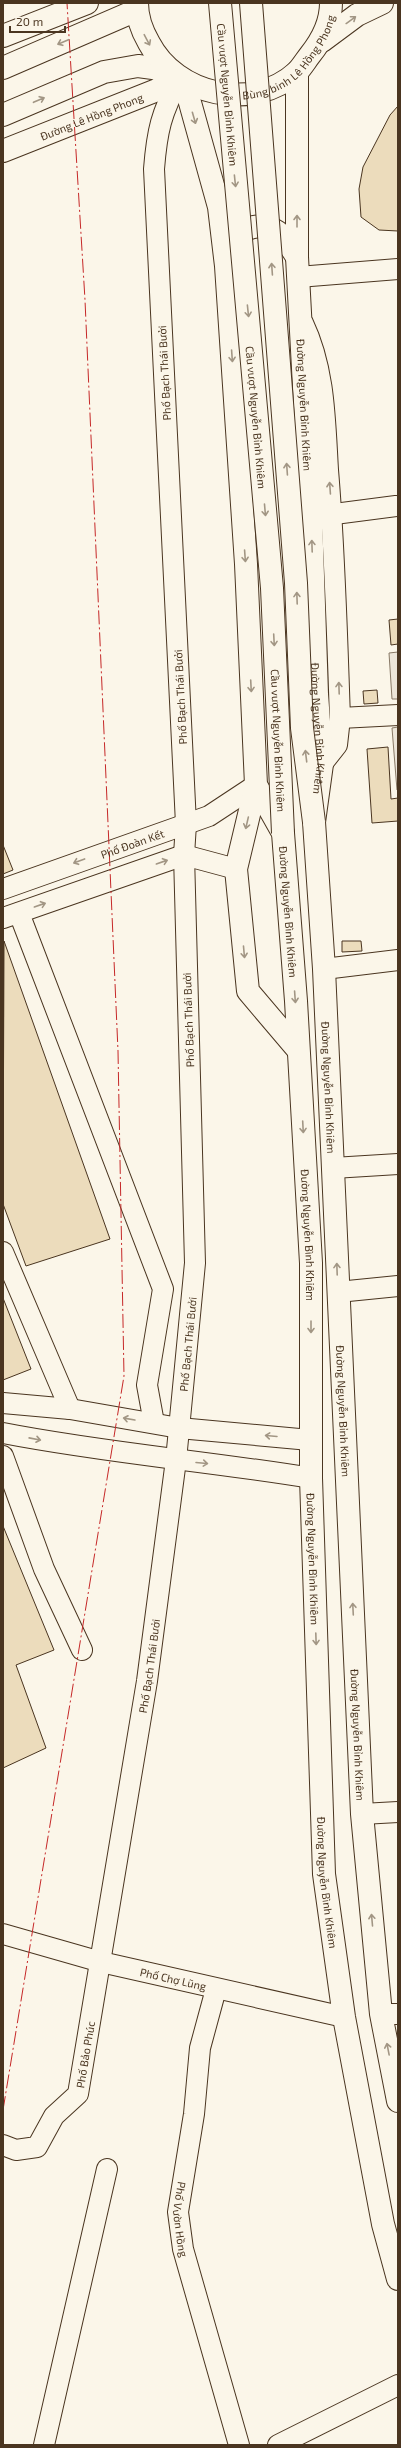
<svg xmlns="http://www.w3.org/2000/svg" width="401" height="2448" font-family="'Exo 2',sans-serif">
<style>
.green{fill:#ede6d9;stroke:#887966}
.building{fill:#ecdcbc;stroke:#4a3520}
.lines{fill:none;stroke-linecap:round;stroke-linejoin:round}
.minor-casing{stroke:#4a3520;stroke-width:22}
.major-casing{stroke:#4a3520;stroke-width:24}
.highway-casing{stroke:#4a3520;stroke-width:24}
.minor{stroke:#fbf6e9;stroke-width:20}
.major{stroke:#fbf6e9;stroke-width:22}
.highway{stroke:#fbf6e9;stroke-width:22}
.highway-bridge-casing{stroke:#4a3520;stroke-width:24;stroke-linecap:butt}
.highway-bridge{stroke:#fbf6e9;stroke-width:22}
.power{stroke:#c62828;stroke-width:1;stroke-dasharray:14 3 2 3;stroke-linecap:butt}
.oneway{stroke:#a29684}
.labels{text-anchor:middle;dominant-baseline:central;stroke-width:3;stroke-linejoin:round;paint-order:stroke}
.street-label{font-size:11px;fill:#4a3520;stroke:#fbf6e9}
</style>
<rect width="100%" height="100%" fill="#fbf6e9"/>
<path class="green" d="M398 652V699H392L389 653Z
M398 727V790H397L392 728Z"/>
<path class="building" d="M398 106V231L379 230 361 217 359 189 363 167 390 115Z
M398 619V644L391 645 389 620Z
M377 690 378 703 364 704 363 691Z
M388 747 391 799 398 798V821L372 823 367 749Z
M3 845 13 870 3 874Z
M4 941 110 1239 26 1266 3 1204Z
M342 941H361L362 951 342 952Z
M3 1298 31 1369 3 1380Z
M3 1526 54 1650 16 1665 46 1748 3 1768Z"/>
<g class="lines">
<defs>
<g id="minor">
<path d="M298 277 398 269"/>
<path d="M303 323C325 369 325 420 328 470 335 553 337 635 340 718L337 745 322 764"/>
<path d="M319 516 396 506"/>
<path d="M340 718 398 715"/>
<path id="s1" d="M3 889 209 816 256 785"/>
<path d="M19 913 163 1289 147 1385 154 1423"/>
<path d="M3 918 184 855 236 869"/>
<path d="M324 969 398 960"/>
<path d="M333 1168 398 1164"/>
<path d="M3 1252 70 1409"/>
<path d="M338 1292 398 1286"/>
<path d="M3 1403 70 1409 179 1428 310 1440"/>
<path d="M3 1433C105 1453 208 1461 311 1478"/>
<path d="M3 1456 44 1569 82 1650"/>
<path d="M362 1814 398 1812"/>
<path id="s2" d="M3 1934 101 1962 344 2017"/>
<path id="s3" d="M216 1989 200 2048 194 2114 178 2212 183 2249 239 2445"/>
<path d="M381 2014H398"/>
<path id="s4" d="M3 2145 16 2150 37 2147 54 2116 78 2094 147 1681 176 1460 195 1263 184 855 186 824 154 169C157 131 161 113 180 78"/>
<path d="M44 2445 107 2169"/>
<path d="M278 2445 398 2385"/>
</g>
<g id="major">
<path d="M3 36 87 3"/>
<path d="M322 41 357 15 382 3"/>
<path d="M3 68 137 10"/>
<path d="M3 115 104 72 138 66 168 70"/>
<path id="s5" d="M3 151 157 90 176 76"/>
</g>
<g id="highway">
<path id="s6" d="M137 3C137 17 142 31 149 43 176 95 252 113 297 72 302 67 306 60 310 55 322 40 331 23 331 3"/>
<path id="s7" d="M297 72V257L311 517 317 694 322 764 314 822 324 969 362 1814 381 2014 398 2101"/>
<path id="s8" d="M184 81 219 207 226 266 246 564 256 785 283 833 296 1001 311 1263V1478L324 1874 344 2017 383 2224 398 2279"/>
<path d="M232 246C237 226 265 220 280 234 287 240 292 250 297 257"/>
<path d="M256 785 236 869 248 991 298 1050"/>
</g>
</defs>
<use href="#minor" class="minor-casing"/>
<use href="#major" class="major-casing"/>
<use href="#highway" class="highway-casing"/>
<use href="#minor" class="minor"/>
<use href="#major" class="major"/>
<use href="#highway" class="highway"/>
<defs>
<g id="highway-bridge">
<path id="s9" d="M220 3 272 588 283 833"/>
<path d="M251 3 296 583 302 728 314 822"/>
</g>
</defs>
<use href="#highway-bridge" class="highway-bridge-casing"/>
<use href="#highway-bridge" class="highway-bridge"/>
<path class="power" d="M3 2110 124 1376 118 1051 85 300 67 3"/>
</g>
<defs><path id="oneway-shaft" d="M-6 0H5M1.5-3L5.5 0L1.5 3" fill="none" stroke-width="1.6" stroke-linecap="round" stroke-linejoin="round"/></defs>
<g class="oneway">
<use href="#oneway-shaft" transform="translate(351 20) rotate(-36)"/>
<use href="#oneway-shaft" transform="translate(147 40) rotate(62)"/>
<use href="#oneway-shaft" transform="translate(63 42) rotate(157)"/>
<use href="#oneway-shaft" transform="translate(39 100) rotate(-23)"/>
<use href="#oneway-shaft" transform="translate(194 118) rotate(74)"/>
<use href="#oneway-shaft" transform="translate(235 181) rotate(84)"/>
<use href="#oneway-shaft" transform="translate(297 221) rotate(-90)"/>
<use href="#oneway-shaft" transform="translate(272 269) rotate(-94)"/>
<use href="#oneway-shaft" transform="translate(248 311) rotate(84)"/>
<use href="#oneway-shaft" transform="translate(232 356) rotate(86)"/>
<use href="#oneway-shaft" transform="translate(287 469) rotate(-94)"/>
<use href="#oneway-shaft" transform="translate(330 488) rotate(-94)"/>
<use href="#oneway-shaft" transform="translate(265 510) rotate(85)"/>
<use href="#oneway-shaft" transform="translate(312 546) rotate(-92)"/>
<use href="#oneway-shaft" transform="translate(245 556) rotate(86)"/>
<use href="#oneway-shaft" transform="translate(297 598) rotate(-92)"/>
<use href="#oneway-shaft" transform="translate(274 640) rotate(87)"/>
<use href="#oneway-shaft" transform="translate(251 686) rotate(87)"/>
<use href="#oneway-shaft" transform="translate(339 688) rotate(-92)"/>
<use href="#oneway-shaft" transform="translate(306 756) rotate(-97)"/>
<use href="#oneway-shaft" transform="translate(247 823) rotate(103)"/>
<use href="#oneway-shaft" transform="translate(79 861) rotate(160)"/>
<use href="#oneway-shaft" transform="translate(162 862) rotate(-19)"/>
<use href="#oneway-shaft" transform="translate(40 905) rotate(-19)"/>
<use href="#oneway-shaft" transform="translate(244 952) rotate(85)"/>
<use href="#oneway-shaft" transform="translate(295 997) rotate(86)"/>
<use href="#oneway-shaft" transform="translate(303 1127) rotate(87)"/>
<use href="#oneway-shaft" transform="translate(337 1269) rotate(-92)"/>
<use href="#oneway-shaft" transform="translate(311 1327) rotate(90)"/>
<use href="#oneway-shaft" transform="translate(129 1419) rotate(-170)"/>
<use href="#oneway-shaft" transform="translate(271 1436) rotate(-175)"/>
<use href="#oneway-shaft" transform="translate(35 1439) rotate(11)"/>
<use href="#oneway-shaft" transform="translate(202 1463) rotate(5)"/>
<use href="#oneway-shaft" transform="translate(353 1609) rotate(-93)"/>
<use href="#oneway-shaft" transform="translate(316 1639) rotate(88)"/>
<use href="#oneway-shaft" transform="translate(372 1920) rotate(-95)"/>
<use href="#oneway-shaft" transform="translate(388 2049) rotate(-101)"/>
</g>
<g class="labels">
<g class="street-label">
<text stroke="none"><textPath href="#s6" startOffset="218">Bùng binh Lê Hồng Phong</textPath></text>
<text stroke="none"><textPath href="#s9" startOffset="92">Cầu vượt Nguyễn Bỉnh Khiêm</textPath></text>
<text stroke="none"><textPath href="#s5" startOffset="95">Đường Lê Hồng Phong</textPath></text>
<text transform="translate(164 373) rotate(-93)">Phố Bạch Thái Bưởi</text>
<text stroke="none"><textPath href="#s7" startOffset="333">Đường Nguyễn Bỉnh Khiêm</textPath></text>
<text stroke="none"><textPath href="#s9" startOffset="416">Cầu vượt Nguyễn Bỉnh Khiêm</textPath></text>
<text transform="translate(180 697) rotate(-93)">Phố Bạch Thái Bưởi</text>
<text stroke="none"><textPath href="#s7" startOffset="657">Đường Nguyễn Bỉnh Khiêm</textPath></text>
<text stroke="none"><textPath href="#s9" startOffset="740">Cầu vượt Nguyễn Bỉnh Khiêm</textPath></text>
<text stroke="none"><textPath href="#s1" startOffset="137">Phố Đoàn Kết</textPath></text>
<text stroke="none"><textPath href="#s8" startOffset="844">Đường Nguyễn Bình Khiêm</textPath></text>
<text transform="translate(188 1020) rotate(-92)">Phố Bạch Thái Bưởi</text>
<text stroke="none"><textPath href="#s7" startOffset="1017">Đường Nguyễn Bỉnh Khiêm</textPath></text>
<text stroke="none"><textPath href="#s8" startOffset="1168">Đường Nguyễn Bình Khiêm</textPath></text>
<text stroke="none"><textPath href="#s4" startOffset="861">Phố Bạch Thái Bưởi</textPath></text>
<text stroke="none"><textPath href="#s7" startOffset="1341">Đường Nguyễn Bỉnh Khiêm</textPath></text>
<text stroke="none"><textPath href="#s8" startOffset="1492">Đường Nguyễn Bình Khiêm</textPath></text>
<text stroke="none"><textPath href="#s4" startOffset="537">Phố Bạch Thái Bưởi</textPath></text>
<text stroke="none"><textPath href="#s7" startOffset="1665">Đường Nguyễn Bỉnh Khiêm</textPath></text>
<text stroke="none"><textPath href="#s8" startOffset="1816">Đường Nguyễn Bình Khiêm</textPath></text>
<text stroke="none"><textPath href="#s2" startOffset="176">Phố Chợ Lũng</textPath></text>
<text stroke="none"><textPath href="#s4" startOffset="143">Phố Bảo Phúc</textPath></text>
<text stroke="none"><textPath href="#s3" startOffset="234">Phố Vườn Hồng</textPath></text>
</g>
</g>
<rect width="401" height="2448" fill="none" stroke="#4a3520" stroke-width="8"/>
<path d="M10 26v6h55v-6" fill="none" stroke="#4a3520" stroke-width="2"/>
<text x="16" y="26" font-size="12" fill="#4a3520" stroke="#fbf6e9" stroke-width="3" paint-order="stroke">20 m</text>
</svg>
